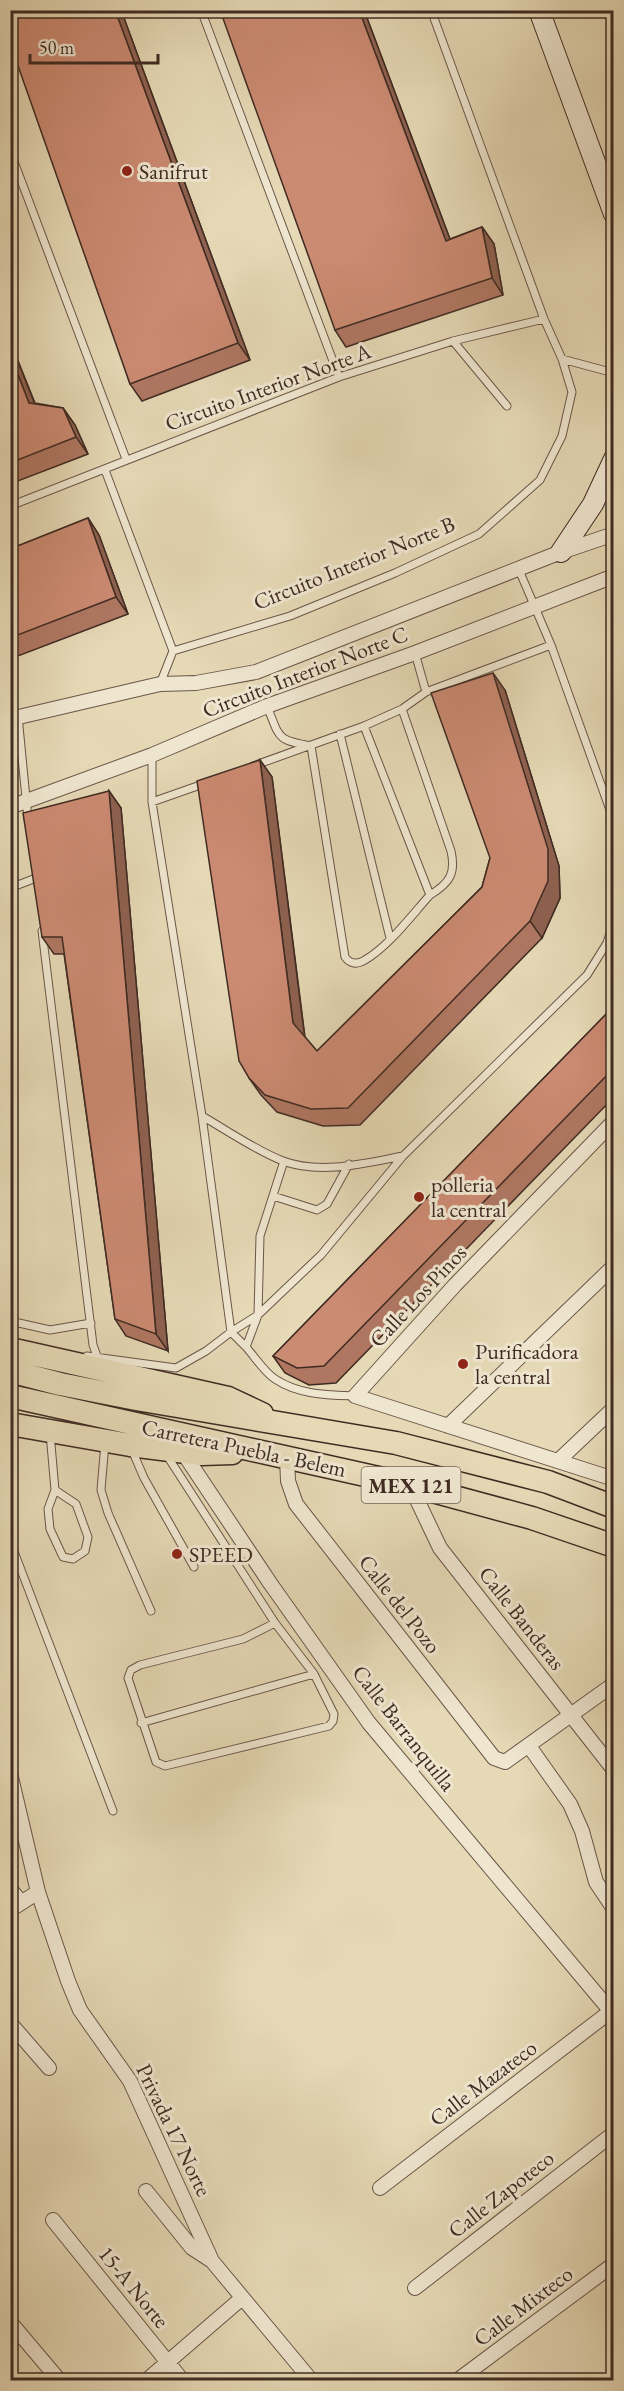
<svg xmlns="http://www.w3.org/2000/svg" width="624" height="2391" font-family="'EB Garamond',serif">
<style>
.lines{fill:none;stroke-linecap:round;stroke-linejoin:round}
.lane-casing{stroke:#6a5648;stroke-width:9}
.street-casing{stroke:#6a5648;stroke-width:16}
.secondary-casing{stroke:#402b23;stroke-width:22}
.primary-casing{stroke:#402b23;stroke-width:25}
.lane{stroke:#efe6d0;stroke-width:7}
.street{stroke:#efe6d0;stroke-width:14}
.secondary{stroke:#efe6d0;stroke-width:20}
.primary{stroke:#e6d9b6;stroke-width:22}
.wall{fill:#af7762;stroke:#402b23;stroke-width:1.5}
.shaded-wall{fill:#8e6150;stroke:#402b23;stroke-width:1.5}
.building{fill:#cb8a72;stroke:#402b23;stroke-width:1.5}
.poi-dot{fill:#8f2418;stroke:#efe6d0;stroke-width:2}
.labels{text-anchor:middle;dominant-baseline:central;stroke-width:6;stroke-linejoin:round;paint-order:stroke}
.shield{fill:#efe6d0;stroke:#746357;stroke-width:1.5}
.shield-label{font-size:21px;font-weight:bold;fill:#402b23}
.poi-label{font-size:22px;fill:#402b23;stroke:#efe6d0;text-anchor:start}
.street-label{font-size:22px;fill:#402b23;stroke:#efe6d0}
</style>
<rect width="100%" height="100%" fill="#e6d9b6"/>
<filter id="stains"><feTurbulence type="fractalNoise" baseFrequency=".00333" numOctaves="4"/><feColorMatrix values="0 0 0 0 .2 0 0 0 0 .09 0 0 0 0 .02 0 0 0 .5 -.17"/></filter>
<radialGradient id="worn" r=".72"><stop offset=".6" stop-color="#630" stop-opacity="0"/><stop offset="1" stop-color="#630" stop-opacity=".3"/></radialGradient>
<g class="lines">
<defs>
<path id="lane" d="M201 10 339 377
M10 151 126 459
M453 341 507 406
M562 359 614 373
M105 470 173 651 160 684
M10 506 339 377 453 341 544 319
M519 570 551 645 614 821
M173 651 290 616 395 573 479 534 540 480 562 436 572 392 562 359 544 319 431 10
M415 653 426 692
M267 706C280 738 276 740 311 746L345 957C350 964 357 965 365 960 389 946 411 916 430 895L364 726
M402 709 451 851C456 873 450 883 430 895
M18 716 28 819
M340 734 390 938
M152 755V802L202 1116C228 1131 255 1150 283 1161 320 1175 366 1163 403 1156
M253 766 364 726 402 709 426 692 551 645
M152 802 206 783
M10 888 36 878
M42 931 93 1345 97 1356
M202 1116 231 1332 246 1347
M284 1161 260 1236 258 1315 246 1347C255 1357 264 1372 275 1379 299 1395 328 1395 355 1396
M273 1196 317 1210 327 1204 349 1164
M10 1321 50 1330 91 1323
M87 1356 176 1368 206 1351 231 1332 258 1315 321 1255 403 1156 587 975 607 943 614 920
M50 1433 55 1490 48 1509 50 1529 63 1557 73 1559 85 1551 88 1537 76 1504 55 1490
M105 1443 101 1490 108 1513 151 1611
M132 1450 144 1478 194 1567
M166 1454 275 1623 314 1674 334 1714 333 1721 329 1726 165 1766 156 1762 128 1678 131 1670 140 1665 243 1639 275 1623
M10 1541 113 1811
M141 1723 314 1674"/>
<path id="street" d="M10 719 160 684 196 683 256 672 561 552 614 534
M10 807 152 755 267 706 415 653 614 576
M614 1121 455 1285 355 1396 614 1479
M448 1426 614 1266
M182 1451 270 1583 369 1723 614 2015
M287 1457 288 1481 296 1504 494 1758 505 1762 614 1684
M559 1460 614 1408
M410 1485 440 1548 614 1770
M529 1746 570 1804 582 1831 596 1882 614 1909
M10 1773 38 1892 68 1981 80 2010 130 2081 212 2261 311 2380
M10 1889 21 1902
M10 1910 38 1892
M10 2023 49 2068
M380 2188 611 2011
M146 2191 192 2248 212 2261
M53 2220 182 2380
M415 2288 614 2133
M10 2322 59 2380
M147 2380 242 2298
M458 2380 614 2264"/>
<path id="secondary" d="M539 10 614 214
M561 552 593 504 614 459"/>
<path id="primary" d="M10 1349 228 1398 262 1414
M10 1371 60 1384 136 1399 396 1443 548 1482 614 1507
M10 1396 410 1485 532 1518 614 1546
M10 1424 130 1445 202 1454 232 1453"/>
</defs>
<use href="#lane" class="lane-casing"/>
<use href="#street" class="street-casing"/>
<use href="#secondary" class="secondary-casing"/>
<use href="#primary" class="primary-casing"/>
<use href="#lane" class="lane"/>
<use href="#street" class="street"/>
<use href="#secondary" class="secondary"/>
<use href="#primary" class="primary"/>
</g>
<path class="wall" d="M10 10H121L250 360 142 401 130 384Z
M364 10 450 239 482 227 494 244 503 295 346 347 335 330Z
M10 341 35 403 63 408 75 425 88 454 10 484Z
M88 518 99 535 128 614 10 659V549Z
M505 690 559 866 560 898 542 938 360 1125 323 1126 277 1112 261 1095 249 1078 260 760 272 777 305 1037 317 1051 482 887 490 858Z
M109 791 121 808 168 1351 126 1336 115 1319 64 954H54L42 937Z
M614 1006V1097L336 1383 309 1385 285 1373 273 1356Z"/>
<path class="shaded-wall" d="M115 10H121L250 360 238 343Z
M359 10H364L457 258 446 241Z
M482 227 494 244 503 295 492 278Z
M10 341 41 420 29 403 10 354Z
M63 408 75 425 88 454 76 437Z
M88 518 99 535 128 614 116 597Z
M493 673 505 690 559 866 560 898 542 938 530 921Z
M260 760 272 777 305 1040 293 1023Z
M109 791 121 808 168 1351 156 1334Z"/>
<path class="building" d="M10 10H115L238 343 130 384 10 43Z
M220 10H359L446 241 482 227 492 278 335 330Z
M10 354 29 403 63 408 76 437 10 463Z
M88 518 116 597 10 638V549Z
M493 673 548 849V881L530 921 348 1108 311 1109 265 1095 249 1078 239 1061 197 781 260 760 293 1023 317 1051 482 887 490 858 431 693Z
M109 791 156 1334 115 1319 62 937H42L23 813Z
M614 1006V1068L324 1366 297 1368 273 1356Z"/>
<g class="poi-dot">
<circle cx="127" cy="171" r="6"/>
<circle cx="419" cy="1197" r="6"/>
<circle cx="463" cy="1364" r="6"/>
<circle cx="177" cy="1554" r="6"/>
</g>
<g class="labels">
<rect class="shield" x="361.5" y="1467" width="99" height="36" rx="4.5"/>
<g class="shield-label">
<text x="411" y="1485">MEX 121</text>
</g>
<g class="poi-label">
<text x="139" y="171">Sanifrut</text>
<text x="431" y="1184">polleria<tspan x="431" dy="25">la central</tspan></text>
<text x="475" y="1351">Purificadora<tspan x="475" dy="25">la central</tspan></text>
<text x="189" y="1554">SPEED</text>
</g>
<g class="street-label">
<text transform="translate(268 387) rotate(-20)">Circuito Interior Norte A</text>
<text transform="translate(354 563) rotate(-22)">Circuito Interior Norte B</text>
<text transform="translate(305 672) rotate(-21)">Circuito Interior Norte C</text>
<text transform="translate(418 1296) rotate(-47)">Calle Los Pinos</text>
<text transform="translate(244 1448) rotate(12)">Carretera Puebla - Belem</text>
<text transform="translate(400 1604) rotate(52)">Calle del Pozo</text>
<text transform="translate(522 1618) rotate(52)">Calle Banderas</text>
<text transform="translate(404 1728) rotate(52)">Calle Barranquilla</text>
<text transform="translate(483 2083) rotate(-37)">Calle Mazateco</text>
<text transform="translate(174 2130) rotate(64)">Privada 17 Norte</text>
<text transform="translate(501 2194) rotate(-38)">Calle Zapoteco</text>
<text transform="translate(134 2287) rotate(51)">15-A Norte</text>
<text transform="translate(523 2306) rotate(-37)">Calle Mixteco</text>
</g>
</g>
<rect width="624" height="2391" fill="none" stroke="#e6d9b6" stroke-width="36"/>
<rect x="12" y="12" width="600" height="2367" fill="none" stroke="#402b23" stroke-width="3"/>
<rect x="18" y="18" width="588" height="2355" fill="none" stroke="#402b23" stroke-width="1.5"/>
<path d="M30 54v9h128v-9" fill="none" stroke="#402b23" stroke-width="3"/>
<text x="39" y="54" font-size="18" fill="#402b23" stroke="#efe6d0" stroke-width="4.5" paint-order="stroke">50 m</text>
<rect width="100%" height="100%" filter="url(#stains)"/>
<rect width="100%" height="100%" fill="url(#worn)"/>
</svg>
